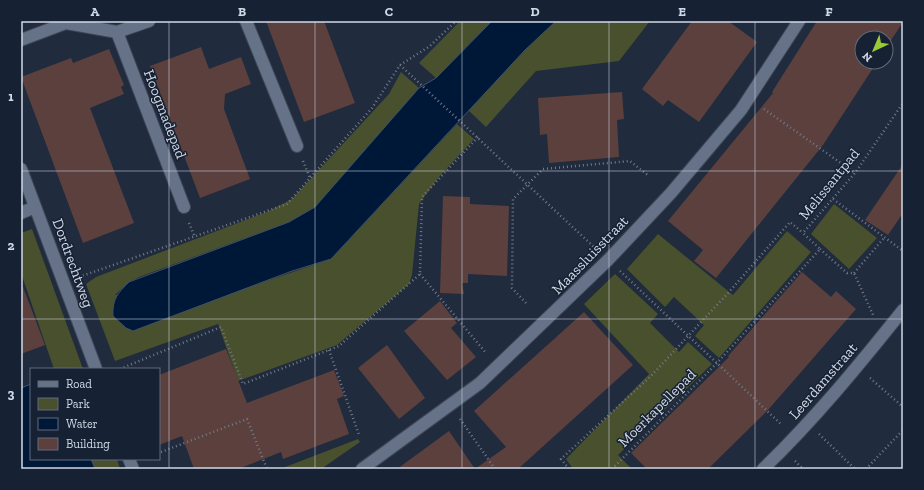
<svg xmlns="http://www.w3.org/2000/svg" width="924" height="490" font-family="'Zilla Slab',serif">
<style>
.green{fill:#48502d}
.water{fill:#001838;stroke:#3f526c}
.building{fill:#5b403d}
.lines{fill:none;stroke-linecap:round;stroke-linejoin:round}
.street-casing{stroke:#3d4657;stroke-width:14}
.path{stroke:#717b8b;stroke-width:2.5;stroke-dasharray:1 3;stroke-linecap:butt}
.street{stroke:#657288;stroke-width:12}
.grid{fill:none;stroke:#d1d9e6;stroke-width:1;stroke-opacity:0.55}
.labels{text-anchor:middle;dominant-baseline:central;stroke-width:3;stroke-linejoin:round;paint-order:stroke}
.street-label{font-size:15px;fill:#d1d9e6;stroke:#172134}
.neatline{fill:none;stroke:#d1d9e6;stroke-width:1.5}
.grid-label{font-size:13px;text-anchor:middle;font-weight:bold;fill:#d1d9e6}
</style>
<rect width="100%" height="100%" fill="#202b3e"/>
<path class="green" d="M460 21H492L436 78 419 63Z
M556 21H650L619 61 536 71 486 127 468 110 525 50Z
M401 72 419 88 315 207 289 222 139 277 129 282 115 295 240 290 331 259 457 124 474 139 439 177 419 204 412 275 409 284 337 345 238 381 218 324 115 361 86 284 96 277 269 211 292 199 389 94Z
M834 204 877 238 849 269 811 234Z
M32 229 83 369H54L21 273V233Z
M787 231 811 252 719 358 695 336 704 325 674 297 665 307 627 269 658 234 733 295Z
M615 274 658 314 650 323 679 352 688 342 712 364 618 455 632 469H573L566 459 649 374 584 304Z
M358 439 360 442 321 469H280Z
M91 459H117L120 469H95Z"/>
<path class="water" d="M492 21H556L525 50 331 259 292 271 133 331 126 328 113 316C112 299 118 293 129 282L289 222 315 207 419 88 436 78Z
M31 384V459H91L95 469H21V388Z"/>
<path class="building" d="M266 21H324L355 103 304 122Z
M692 21H728L757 42 699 122 668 100 663 106 642 89Z
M817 21 903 22 886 48V38H862V62H877L823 145 716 278 694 261 703 250 668 221 773 93 772 92Z
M201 47 209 69 241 57 251 84 225 94 224 109 250 179 200 198 150 66Z
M109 49 124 85 121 87 124 94 90 108 134 223 83 243 21 77 71 58 73 63Z
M622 92 624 119 617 120 619 157 549 163 547 134 540 135 538 98Z
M903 164V213L888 235 865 220Z
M443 196 470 197V204L509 206 507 276 468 274V283H462L464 294 440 293Z
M802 272 831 297 836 291 856 309 768 410 708 469H647L631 453 729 357 728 356Z
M21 287H23L45 345 21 354Z
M440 301 457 323 451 328 476 357 447 380 404 331Z
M584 312 633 365 518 469H397L449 431 475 469 506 447 474 411Z
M387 345 425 398 399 419 358 368Z
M226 349 247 403 334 370 344 396 337 399 349 434 283 459 281 452 238 469H194L182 436 159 445V375Z"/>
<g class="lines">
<defs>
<path id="street" d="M246 21 297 146
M117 32 184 207
M21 40 66 23 117 32 149 21
M21 169 96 369
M21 213 35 207
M129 459 133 469
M362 469 480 383 608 260 671 193 741 110 799 21
M763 469C814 420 859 365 903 310"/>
</defs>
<use href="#street" class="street-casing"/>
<path class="path" d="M400 65 430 46 456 21
M764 109 855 173
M303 161 310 178
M833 199 903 251
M189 223 194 235
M820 249 847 273H854L874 317
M620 271 782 425
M854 273 884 238
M420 274 486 353
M79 277 287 204 372 108 400 65 596 249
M526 303 512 288 513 199 543 169 630 161 649 176
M329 350 359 435
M120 369 221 327 243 384 339 346 420 274 422 197 478 137
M870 378 903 407
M460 419 495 469
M819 434 855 469
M161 452 247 419 267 469
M795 461 803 469
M569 469 561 459 651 376 729 292 790 222 803 233
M612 469 717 363 820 249 803 233 855 173 903 103
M866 469 903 430"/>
<use href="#street" class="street"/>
</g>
<path class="grid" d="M169 21V469M315 21V469M462 21V469M609 21V469M755 21V469M21 171H903M21 319H903"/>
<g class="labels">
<g class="street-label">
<text transform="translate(165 114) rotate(69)">Hoogmadepad</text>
<text transform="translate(829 184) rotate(-51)">Melissantpad</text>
<text transform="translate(590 255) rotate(-46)">Maassluisstraat</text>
<text transform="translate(73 263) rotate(70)">Dordrechtweg</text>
<text transform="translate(823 381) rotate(-49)">Leerdamstraat</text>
<text transform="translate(657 408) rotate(-45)">Moerkapellepad</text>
</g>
</g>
<rect width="924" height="490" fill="none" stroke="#172134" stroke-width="44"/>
<rect x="30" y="368" width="130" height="92" fill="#172134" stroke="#616b7b"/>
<rect x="38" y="381" width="20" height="6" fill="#657288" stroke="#616b7b"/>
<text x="66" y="388" font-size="12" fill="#d1d9e6">Road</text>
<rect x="38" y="398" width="20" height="12" fill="#48502d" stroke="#616b7b"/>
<text x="66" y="408" font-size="12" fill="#d1d9e6">Park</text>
<rect x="38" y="418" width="20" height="12" fill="#001838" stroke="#616b7b"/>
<text x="66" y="428" font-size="12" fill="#d1d9e6">Water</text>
<rect x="38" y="438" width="20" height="12" fill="#5b403d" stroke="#616b7b"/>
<text x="66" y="448" font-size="12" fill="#d1d9e6">Building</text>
<g transform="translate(874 50) rotate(224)"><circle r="19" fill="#172134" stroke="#616b7b"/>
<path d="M0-3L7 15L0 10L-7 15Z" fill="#9acb34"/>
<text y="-6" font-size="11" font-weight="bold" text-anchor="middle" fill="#d1d9e6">N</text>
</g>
<rect x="22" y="22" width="880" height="446" class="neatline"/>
<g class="grid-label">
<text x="95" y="16">A</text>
<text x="242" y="16">B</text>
<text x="389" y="16">C</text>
<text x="535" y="16">D</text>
<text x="682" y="16">E</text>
<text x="829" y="16">F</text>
<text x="11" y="101">1</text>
<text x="11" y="250">2</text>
<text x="11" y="398">3</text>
</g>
</svg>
